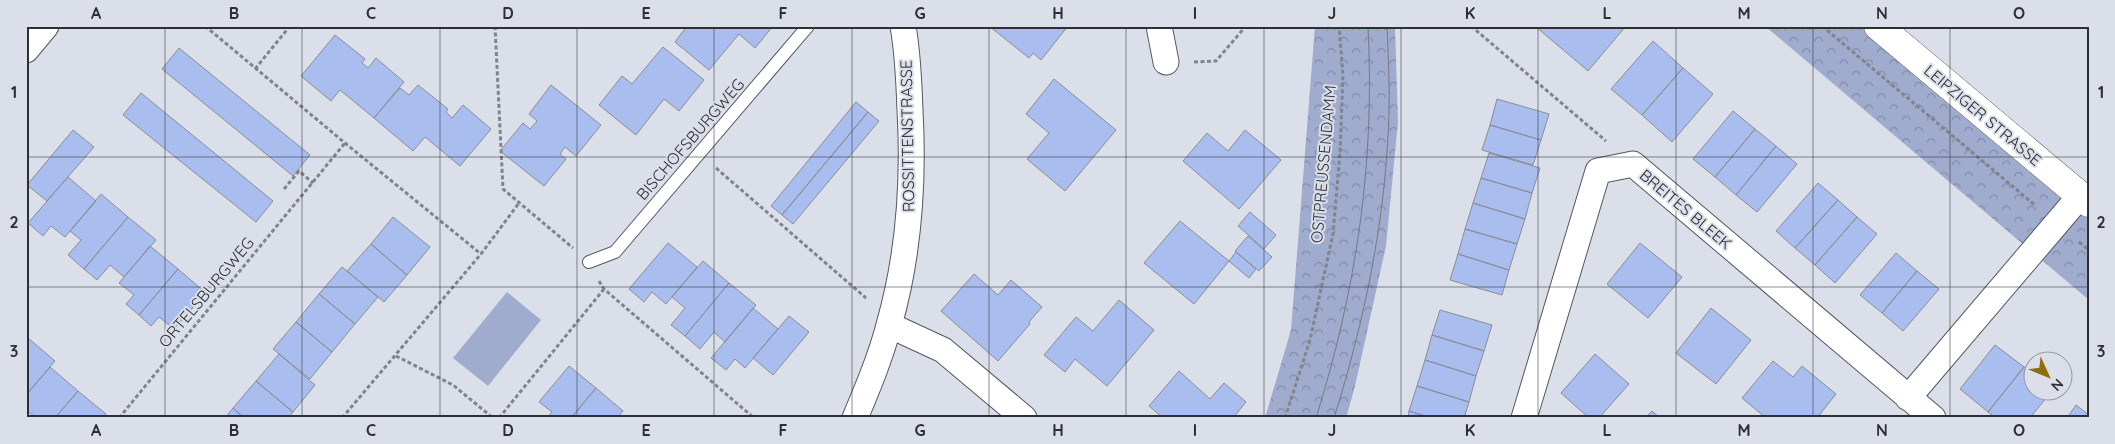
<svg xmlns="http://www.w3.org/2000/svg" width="2115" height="444" font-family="Quicksand,sans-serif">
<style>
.grass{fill:#9facce}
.park{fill:url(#park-crowns)}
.building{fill:#aabdef;stroke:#898d96}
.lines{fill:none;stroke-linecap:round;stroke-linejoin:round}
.lane-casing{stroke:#545760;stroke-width:14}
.street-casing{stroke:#545760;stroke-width:27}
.secondary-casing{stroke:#545760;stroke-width:29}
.path{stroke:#82848b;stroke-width:3;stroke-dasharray:4 2.5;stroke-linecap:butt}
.lane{stroke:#fff;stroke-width:12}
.street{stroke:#fff;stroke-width:25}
.secondary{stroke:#fff;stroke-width:28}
.tram{stroke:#777980;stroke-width:1}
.grid{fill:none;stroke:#2e2f33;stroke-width:1;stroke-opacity:0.55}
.labels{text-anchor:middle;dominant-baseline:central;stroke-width:4;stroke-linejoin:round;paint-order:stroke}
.street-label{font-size:16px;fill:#2e2f33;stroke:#dbdfe9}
.neatline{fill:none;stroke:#2e2f33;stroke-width:2}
.grid-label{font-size:16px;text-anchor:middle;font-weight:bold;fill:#2e2f33}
</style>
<defs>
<pattern id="park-crowns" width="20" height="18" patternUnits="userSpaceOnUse" patternTransform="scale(1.25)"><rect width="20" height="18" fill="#9facce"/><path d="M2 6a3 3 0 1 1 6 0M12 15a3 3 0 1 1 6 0" fill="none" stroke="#828ca8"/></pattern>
</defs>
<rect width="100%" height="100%" fill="#dbdfe9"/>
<path class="grass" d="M507 292 541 320 488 386 453 358Z"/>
<path class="park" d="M1315 26H1395L1398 122 1386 246 1355 386 1346 418H1265L1291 330Z
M1765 26H1868L2089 212V300Z"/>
<path class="building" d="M687 26H773L755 48 739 34 709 70 675 42Z
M989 26H1068L1041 60 1033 53 1029 58Z
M1535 26H1626L1588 71Z
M335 35 365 59 362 63 368 68 376 58 404 82 374 118 340 90 331 101 301 76Z
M1653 41 1683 68 1642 115 1611 89Z
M663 47 704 80 679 111 664 99 636 135 599 105 622 76 632 84Z
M179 48 310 155 293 176 162 69Z
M1683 68 1713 94 1672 142 1642 115Z
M1054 79 1116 130 1065 191 1027 159 1049 133 1026 114Z
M418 85 448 109 446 112 452 118 463 105 491 129 460 166 425 137 413 151 374 118 400 88 409 95Z
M551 85 601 125 576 156 565 147 560 154 566 159 544 186 500 151 523 123 530 129 537 121 529 114Z
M141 93 273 201 256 222 123 115Z
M1497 99 1549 114 1541 140 1490 125Z
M856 102 868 112 782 215 771 206Z
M1733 111 1755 129 1715 177 1693 159Z
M868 112 879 121 793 224 782 215Z
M1490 125 1541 140 1533 165 1482 150Z
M1755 129 1776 146 1736 195 1715 177Z
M73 130 94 147 47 201 27 185Z
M1245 130 1281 160 1239 209 1183 161 1207 133 1228 151Z
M1776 146 1797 164 1757 212 1736 195Z
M1489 153 1540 168 1532 193 1481 178Z
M68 177 96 201 65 237 51 226 43 236 28 223Z
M1481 178 1532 193 1525 219 1473 203Z
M1818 183 1838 200 1795 248 1776 231Z
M101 194 128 217 84 269 68 255 81 240 70 231Z
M1838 200 1857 217 1815 265 1795 248Z
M1473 203 1525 219 1517 244 1465 229Z
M1250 212 1276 235 1264 249 1238 226Z
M128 217 156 240 124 277 110 265 97 280 84 269Z
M393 217 430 247 407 275 371 244Z
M1857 217 1877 234 1835 283 1815 265Z
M1180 221 1229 261 1194 304 1144 263Z
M1465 229 1517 244 1509 270 1458 254Z
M1248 236 1272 257 1259 271 1235 251Z
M668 243 697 267 666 304 652 292 644 302 629 289Z
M1640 243 1682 277 1648 318 1607 284Z
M371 244 407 275 384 302 347 271Z
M150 246 178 269 139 315 126 304 134 295 119 283Z
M1236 252 1256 269 1249 278 1229 261Z
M1896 253 1917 271 1882 313 1860 295Z
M1458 254 1509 270 1502 295 1450 280Z
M703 261 729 283 685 336 671 325 685 308 672 297Z
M342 267 378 297 355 324 319 294Z
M178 269 206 293 174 329 159 317 151 326 139 315Z
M1917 271 1939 289 1903 331 1882 313Z
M974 274 998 295 1011 280 1042 307 1029 322 1030 324 998 361 941 311Z
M729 283 756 305 725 342 714 332 700 349 685 336Z
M319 294 355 324 332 352 296 322Z
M1119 300 1154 330 1107 386 1075 359 1065 372 1044 355 1076 317 1093 331Z
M753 308 778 329 745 368 735 359 726 370 711 358Z
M1711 308 1751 340 1716 384 1676 353Z
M1440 310 1492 325 1484 351 1432 335Z
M789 316 809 332 773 375 753 358Z
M296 322 332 352 310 379 273 349Z
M1432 335 1484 351 1476 376 1425 360Z
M28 338 55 361 26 395V341Z
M1995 345 2024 367 1988 412 1960 389Z
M279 354 315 385 293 412 256 381Z
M1595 354 1629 384 1599 418H1589L1561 393Z
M1425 360 1476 376 1469 402 1417 386Z
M1773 361 1793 377 1802 366 1836 394 1817 418H1766L1742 398Z
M569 366 596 388 571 418H547L552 412 539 402Z
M50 367 78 391 55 418H33L34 416 26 410V395Z
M2024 367 2032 374V392H2051L2030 418H1996L1988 412Z
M1179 371 1210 399 1224 383 1246 402 1233 418H1163L1149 406Z
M256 381 293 412 288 418H244L233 408Z
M1417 386 1469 402 1464 418H1431L1409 411Z
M596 388 623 411 617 418H571Z
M78 391 106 414 103 418H55Z
M2076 405 2089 415V418H2067Z
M233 408 244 418H225Z
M1409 411 1431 418H1408Z
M1652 411 1660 418H1645Z"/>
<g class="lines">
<defs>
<path id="lane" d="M589 262 615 252 808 26"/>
<path id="street" d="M1159 26 1166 62
M26 50 46 26
M889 325 943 350 1024 418
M1908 398 2080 196
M855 418C868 387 881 356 889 325 909 255 914 182 910 110 909 82 908 54 903 26
M1524 418 1598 171 1633 164 1933 418"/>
<path id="secondary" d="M1878 26 2089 203"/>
</defs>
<use href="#lane" class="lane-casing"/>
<use href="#street" class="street-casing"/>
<use href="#secondary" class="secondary-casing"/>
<path class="path" d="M205 26 345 143 481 254
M495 26 503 189 573 248
M1471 26 1606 141
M1822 26 2036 206
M1194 62 1216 61 1246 26
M255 69 290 26
M716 168 866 298
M284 189 299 171 313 183
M2079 242 2089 250
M599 281 604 289 754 418
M396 356 453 385 493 418
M119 418 345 143
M342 418 481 254 519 203
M499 418 604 289
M1285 418 1310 340 1333 234 1340 153 1343 75 1339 26"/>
<use href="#lane" class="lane"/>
<use href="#street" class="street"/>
<use href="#secondary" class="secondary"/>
<path class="tram" d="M1316 418C1357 287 1375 163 1368 26
M1334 418C1365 319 1386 218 1389 113 1390 84 1388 55 1387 26"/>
</g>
<path class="grid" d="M165 26V418M302 26V418M440 26V418M577 26V418M714 26V418M852 26V418M989 26V418M1126 26V418M1264 26V418M1401 26V418M1538 26V418M1676 26V418M1813 26V418M1950 26V418M26 157H2089M26 287H2089"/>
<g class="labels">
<g class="street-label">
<text transform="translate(1983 115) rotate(40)">LEIPZIGER STRASSE</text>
<text transform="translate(907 136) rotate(-91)">ROSSITTENSTRASSE</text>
<text transform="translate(690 139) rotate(-49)">BISCHOFSBURGWEG</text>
<text transform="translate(1323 164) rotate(-85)">OSTPREUSSENDAMM</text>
<text transform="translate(1686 209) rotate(40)">BREITES BLEEK</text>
<text transform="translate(206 292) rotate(-50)">ORTELSBURGWEG</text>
</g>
</g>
<rect width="2115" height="444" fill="none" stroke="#dbdfe9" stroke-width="55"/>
<g transform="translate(2048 376) rotate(134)"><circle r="24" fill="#dbdfe9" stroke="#9699a0"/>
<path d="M0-4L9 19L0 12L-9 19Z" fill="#8c6e10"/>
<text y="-8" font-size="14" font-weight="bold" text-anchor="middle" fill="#2e2f33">N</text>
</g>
<rect x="28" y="28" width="2060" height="388" class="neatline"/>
<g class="grid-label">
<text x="96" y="19">A</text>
<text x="234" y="19">B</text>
<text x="371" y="19">C</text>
<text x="508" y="19">D</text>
<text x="646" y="19">E</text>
<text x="783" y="19">F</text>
<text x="920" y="19">G</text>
<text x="1058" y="19">H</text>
<text x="1195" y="19">I</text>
<text x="1332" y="19">J</text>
<text x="1470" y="19">K</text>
<text x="1607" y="19">L</text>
<text x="1744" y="19">M</text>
<text x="1882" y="19">N</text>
<text x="2019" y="19">O</text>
<text x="14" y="98">1</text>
<text x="2101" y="98">1</text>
<text x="14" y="228">2</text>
<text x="2101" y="228">2</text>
<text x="14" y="357">3</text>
<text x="2101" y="357">3</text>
<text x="96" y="436">A</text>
<text x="234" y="436">B</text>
<text x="371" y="436">C</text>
<text x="508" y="436">D</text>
<text x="646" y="436">E</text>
<text x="783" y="436">F</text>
<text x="920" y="436">G</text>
<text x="1058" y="436">H</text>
<text x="1195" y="436">I</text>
<text x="1332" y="436">J</text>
<text x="1470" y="436">K</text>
<text x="1607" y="436">L</text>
<text x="1744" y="436">M</text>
<text x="1882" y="436">N</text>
<text x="2019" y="436">O</text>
</g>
</svg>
